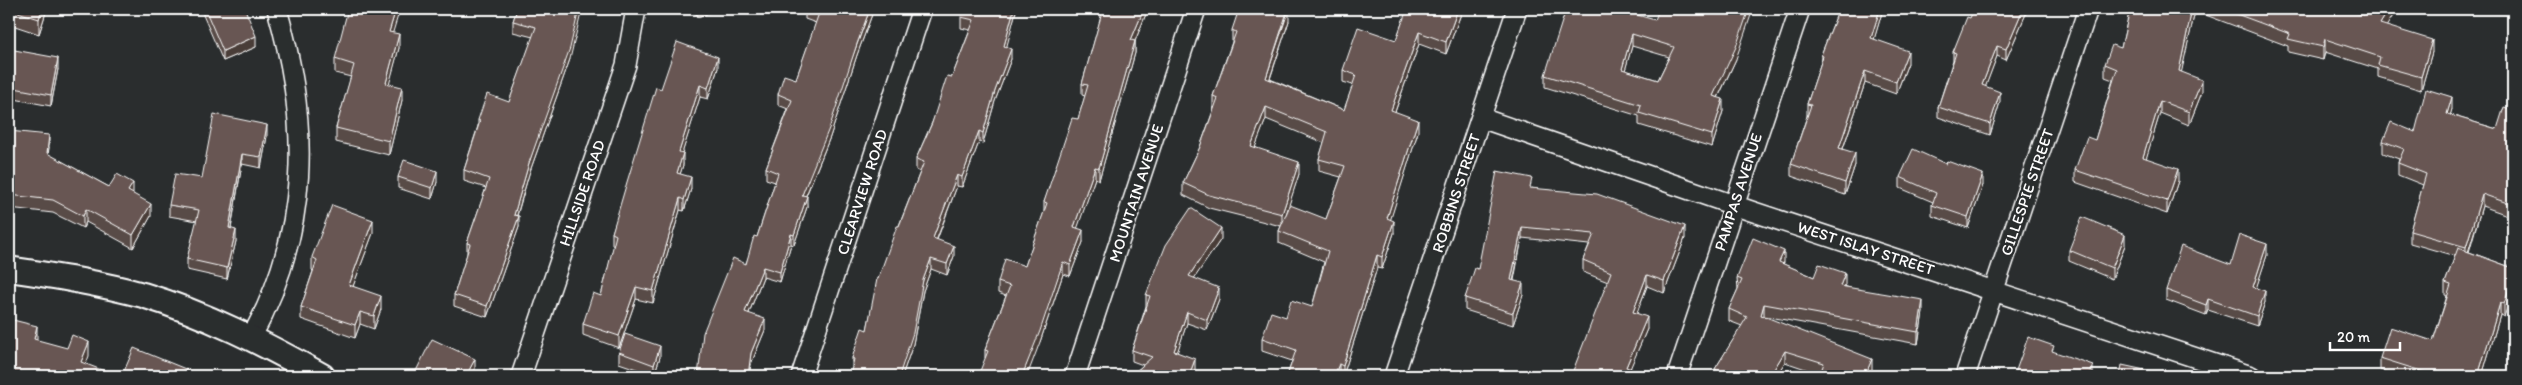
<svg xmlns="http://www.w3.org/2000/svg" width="2522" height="385" font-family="Itim,sans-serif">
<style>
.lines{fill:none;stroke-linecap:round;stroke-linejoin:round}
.minor-casing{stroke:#fff;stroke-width:22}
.tertiary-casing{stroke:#fff;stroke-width:28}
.minor{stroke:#2a2d2e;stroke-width:19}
.tertiary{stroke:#2a2d2e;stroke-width:24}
.wall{fill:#594b47;stroke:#fff;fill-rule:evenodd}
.shaded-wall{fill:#493d39;stroke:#fff}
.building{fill:#685752;stroke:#fff;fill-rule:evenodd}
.labels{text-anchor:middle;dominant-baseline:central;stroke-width:4.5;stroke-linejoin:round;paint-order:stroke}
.street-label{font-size:16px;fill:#fff;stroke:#2a2d2e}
</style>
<rect width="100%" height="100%" fill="#2a2d2e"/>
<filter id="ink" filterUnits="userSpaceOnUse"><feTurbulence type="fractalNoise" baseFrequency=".02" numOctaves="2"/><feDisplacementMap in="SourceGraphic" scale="10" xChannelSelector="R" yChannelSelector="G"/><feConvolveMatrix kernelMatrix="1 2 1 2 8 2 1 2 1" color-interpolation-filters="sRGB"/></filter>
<g filter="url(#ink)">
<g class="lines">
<defs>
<path id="minor" d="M1481 118 1751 211 2251 376
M251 338C310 231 310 124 277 9
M521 376 626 65 636 9
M801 376 922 9
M1075 376 1196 9
M1394 376 1517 9
M1677 376 1800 9
M1965 376 2088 9"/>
<path id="tertiary" d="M9 269C54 276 99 283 143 295 206 314 265 344 322 376"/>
</defs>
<use href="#minor" class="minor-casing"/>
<use href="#tertiary" class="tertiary-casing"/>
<use href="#minor" class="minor"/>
<use href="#tertiary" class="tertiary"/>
</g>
<path class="wall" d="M9 9H47L39 34 9 24Z
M203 9H245L256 47 223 61 203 15Z
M517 9 570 59 529 174 517 216 519 227 487 317 454 306V295L467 254V243L486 188 464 181V170L478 126V120L509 102 533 37 513 32V21Z
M694 9H721L697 17Z
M805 9H874L857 55 830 137 806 196 807 207 794 245 791 244 780 282 763 277 749 313 765 330 751 364 749 376H698L757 237 775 182 766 179V168L788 109 778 105V94L796 79 816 23 805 19Z
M1016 9V11L1006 47 1011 59 995 101 983 143 979 142 962 187 957 186 937 240 954 256 947 275 931 269 923 291 913 344 902 376H850L852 368V358L867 330 878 279 920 172 916 170V159L952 77 970 30 961 28V17Z
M1103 9H1148L1135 41V53L1099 180 1095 178 1077 228 1083 242 1070 276 1063 274 1040 342 985 358V350L1006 296 998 293V282L1025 266 1044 212V202L1078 119 1085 96 1082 95V84L1103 10Z
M1407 9H1469L1468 13 1462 11 1446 54 1419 44 1395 112 1418 132 1390 220 1394 233 1382 269 1377 268 1343 376H1287L1292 361 1262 351V338L1286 317 1312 307 1324 262 1279 243V231L1281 226 1209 208 1183 195V183L1200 147 1214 108H1213V96L1232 42V30L1289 21 1270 79 1344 110 1353 85 1343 82V70L1396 40ZM1266 119 1324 143 1319 159V171L1341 177 1326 219 1285 216 1299 174 1255 147Z
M1839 9H1883L1874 39 1908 63 1896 94 1865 83 1843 149 1855 165 1845 195 1791 176V164L1807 116V104L1821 62V55Z
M2028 9 2006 60 1997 56 1985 87 2000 102 1990 135 1938 117V107L1953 60V52L1970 18Z
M2130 9H2343L2364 15 2368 9H2397L2386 26 2432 52 2421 90 2378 77V69L2325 52 2323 60 2288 52V46L2195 11 2181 72 2202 92 2189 125 2160 113 2146 158 2178 181 2167 214 2075 182V170L2095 140 2113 80 2105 77V64L2121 48Z
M1655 20 1736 59 1718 98 1723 111 1712 147 1639 125V116L1545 87V75ZM1632 46 1669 57 1658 80 1625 70Z
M393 33 399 48 389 83 402 100 389 155 336 142V128L351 77 335 73V59Z
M9 49 58 69 51 106 9 98Z
M718 68 708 99 700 97 682 153 683 165 680 174 691 189 684 211 680 210 653 303 636 299 619 348 583 335V324L601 296 614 246 612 245V233L661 89Z
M2452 109 2450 115 2497 129 2513 110V217L2482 206 2469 252 2513 268 2504 317 2500 315 2482 376H2399L2380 370V358L2433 341 2447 296 2445 295V283L2455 256 2410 243V231L2423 185 2398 175V163L2399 159 2383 153V141L2415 132Z
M9 131 49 147 48 154 109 187 133 194 151 216 133 248 86 222 83 228 53 213 9 208Z
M267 136 261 168 242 164 231 229 236 241 227 279 187 270V259L197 221 169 216V205Z
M398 177 437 182 432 199 398 188Z
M1900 177 1983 185 1968 228 1932 216V205L1933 202 1900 188Z
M1532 188 1685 238 1664 293 1647 286 1637 313 1647 329 1630 368V376L1608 282 1583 272V260L1589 245 1522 238 1514 280 1523 295 1513 325 1465 310V298L1478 269Z
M373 233 353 286 381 309 374 329 360 324 355 338 301 319V307L313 271 312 270V257Z
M1221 239 1194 278 1219 299 1207 330 1187 323 1177 352 1195 370 1193 376H1131L1143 365 1132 361V350L1146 306V295Z
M2125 245 2112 279 2069 261V250Z
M2267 255 2256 288 2265 302 2257 326 2208 310 2206 315 2166 300V290L2231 265Z
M1784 262 1783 264 1814 277 1845 285 1844 286 1923 312 1918 344 1764 316 1872 370 1869 376H1820V374L1785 362 1776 376H1715V369L1742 326 1729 321V309L1738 289 1737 278Z
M619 352 660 357 654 375 619 363Z"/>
<path class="shaded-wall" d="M42 9H47L39 34V19Z
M396 9H400L389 45V32Z
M579 9H582L570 59 529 174 514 225V215L529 163Z
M697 9H721L697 17Z
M870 9H874L857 55 830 137 802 205V195Z
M1014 9H1016V11L1004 57V46Z
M1144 9H1148L1131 51V40Z
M1289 9V21L1266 90V78Z
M1458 9H1462V11L1446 54V42Z
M1749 9H1753L1736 59 1713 108V96Z
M1880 9H1883L1871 50V38Z
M2023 9H2028L2006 60V49Z
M2192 9H2195V11L2179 83V71Z
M2389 9H2397L2380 37V24Z
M1419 32V44L1391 123V110Z
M399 34V48L386 96V83Z
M1632 34V46L1622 81V69Z
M256 36V47L223 61V51Z
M2325 39V52L2323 60V47Z
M2432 40V52L2421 90V77Z
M1135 41V53L1099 180V168Z
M1997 46V56L1982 96V85Z
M1011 49V59L995 101 983 143V133L995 91Z
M1908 51V63L1896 94V82Z
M718 57V68L708 99V88Z
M58 58V69L51 106V95Z
M1865 71V83L1839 160V148Z
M2202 80V92L2189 125V112Z
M700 85V97L679 163V152Z
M402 87V100L389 155V141Z
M2000 92V102L1990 135V124Z
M2452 97V109L2447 127V114Z
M1723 99V111L1712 147V135Z
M2160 101V113L2143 169V157Z
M1266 107V119L1251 158V146Z
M1418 120V132L1387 231V218Z
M267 125V136L261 168V157Z
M979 131V142L962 187V177Z
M49 135V147L47 166V153Z
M683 153V165L677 184V173Z
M1855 153V165L1845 195V183Z
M242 154V164L229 239V228Z
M1299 162V174L1282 227V214Z
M1095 167V178L1074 238V227Z
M2178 169V181L2167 214V201Z
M437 171V182L432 199V188Z
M1983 174V185L1968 228V217Z
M957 175V186L933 249V238Z
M691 177V189L684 211V200Z
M133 183V195L128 191Z
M2482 194V206L2466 259V247Z
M807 196V207L794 245V235Z
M680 198V210L653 303V291Z
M151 204V216L133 248V235Z
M86 209V222L83 228V216Z
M519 216V227L487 317V306Z
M373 220V233L349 297V285Z
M1394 221V233L1382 269V257Z
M1685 226V238L1664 293V281Z
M1522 227V238L1511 291V280Z
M1221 228V239L1189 286V276Z
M236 230V241L227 279V268Z
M1083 230V242L1070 276V265Z
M791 234V244L780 282V272Z
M2125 235V245L2112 279V268Z
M2267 244V255L2253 298V287Z
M954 246V256L947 275V264Z
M1784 251V262L1779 273V262Z
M1377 255V268L1343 376V366Z
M931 259V269L923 291 913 344 902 376H899L923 280Z
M1063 262V274L1040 342 1027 376H1022Z
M763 267V277L745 323V312Z
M1845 273V285L1840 297V286Z
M1647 275V286L1633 323V312Z
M2513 278V291L2504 317V304Z
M1523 283V295L1513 325V313Z
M636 287V299L619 348V336Z
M1219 288V299L1207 330V320Z
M2265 291V302L2257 326V316Z
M381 296V309L374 329V316Z
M2208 299V310L2206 315V305Z
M1923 300V312L1918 344V332Z
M2500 303V315L2482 376H2478Z
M1764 304V316L1761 315Z
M360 312V324L355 338V325Z
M1187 312V323L1174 362V351Z
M1647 317V329L1627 376 1626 367Z
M765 319V330L751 364 749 376H748L751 353Z
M37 326V340L34 339Z
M89 342V356L81 376V362Z
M660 346V357L654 375V365Z
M1785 351V362L1776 376H1770Z
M475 359V370L471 376H466Z
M1195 359V370L1193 376H1189Z
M1872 359V370L1869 376H1865Z
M1339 364V376H1334Z
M2093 365V376H2089Z
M1632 369V376H1630Z"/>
<path class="building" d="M9 9H42L39 19Z
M205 9H245L256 36 223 51Z
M348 9H396L389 32 399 34 386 83 402 87 389 141 336 128 354 65 335 59Z
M517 9H579L570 48 529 163 514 215 519 216 487 306 454 295 470 244 467 243 489 179 464 170 480 121 478 120 487 94 509 102 536 27 513 21Z
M807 9H870L857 44 830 126 802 195 807 196 794 235 791 234 780 272 763 267 745 312 765 319 751 353 748 376H698L703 333 733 258 746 264 754 236 757 237 778 173 766 168 792 100 778 94 784 75 796 79 819 13Z
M964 9H1014L1004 46 1011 49 995 91 983 133 979 131 962 177 957 175 933 238 954 246 947 264 931 259 923 280 913 333 899 376H850L854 359 852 358 862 328 867 330 877 279H878L897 226H899L924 162 916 159 932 123 947 76 952 77 974 20 961 17Z
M1103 9H1144L1131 40 1135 41 1099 168 1095 167 1074 227 1083 230 1070 265 1063 262 1040 331 1022 376H978L988 351 985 350 1010 286 998 282 1005 259 1025 266 1047 203 1044 202 1072 118 1078 119 1088 85 1082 84Z
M1239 9H1288L1266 78 1344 110 1356 75 1343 70 1358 27 1396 40 1407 9H1458L1446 42 1419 32 1391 110 1418 120 1387 218 1394 221 1382 257 1377 255 1343 366 1339 364 1334 376H1287L1296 350 1262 338 1271 312 1286 317 1291 300 1312 307 1328 251 1279 231 1290 205 1326 219 1345 166 1319 159 1327 132 1266 107 1251 146 1299 162 1282 214 1209 195 1183 183 1200 147 1218 98 1213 96 1236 32 1232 30Z
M1566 9H1616L1655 20 1659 9H1749L1736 47 1713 96 1723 99 1712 135 1639 113 1641 105 1545 75ZM1632 34 1674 47 1658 80 1622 69Z
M1839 9H1880L1871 38 1908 51 1896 82 1865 71 1839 148 1855 153 1845 183 1791 164 1811 105 1807 104 1823 56 1821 55Z
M1974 9H2023L2006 49 1997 46 1982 85 2000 92 1990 124 1938 107 1956 53 1953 52 1967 17 1970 18Z
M2130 9H2192L2179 71 2202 80 2189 112 2160 101 2143 157 2178 169 2167 201 2075 170 2087 137 2095 140 2117 69 2105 64 2112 45 2121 48Z
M2223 9H2343L2364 15 2368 9H2389L2380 24 2432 40 2421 77 2378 65 2380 57 2325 39 2323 47 2288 39 2290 34Z
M677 42 718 57 708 88 700 85 679 152 683 153 677 173 691 177 684 200 680 198 653 291 636 287 619 336 583 324 593 293 601 296 616 235 612 233 627 182 656 87 661 89Z
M9 49 58 58 51 95 9 87Z
M2426 89 2452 97 2447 114 2497 129 2504 107 2513 110V205L2482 194 2466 247 2410 231 2426 174 2398 163 2404 149 2383 141 2391 122 2415 132Z
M214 114 267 125 261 157 242 154 229 228 236 230 227 268 187 259 199 210 169 205 175 174 202 178Z
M9 131 49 135 47 153 109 187 117 174 133 183 128 191 151 204 133 235 86 209 83 216 53 200 9 195Z
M1913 149 1946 164 1947 161 1983 174 1968 217 1932 205 1936 193 1900 177Z
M404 160 437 171 432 188 398 177Z
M1497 171 1532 178 1530 188 1597 194 1685 226 1664 281 1647 275 1633 312 1647 317 1626 367 1632 369 1630 376H1571L1611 272 1583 260 1594 234 1522 227 1511 280 1523 283 1513 313 1465 298 1475 268 1478 269Z
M332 205 373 220 349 285 381 296 374 316 360 312 355 325 301 307 317 260 312 257Z
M1191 208 1221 228 1189 276 1219 288 1207 320 1187 312 1174 351 1195 359 1189 376H1131L1152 357 1132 350 1150 296 1146 295 1166 245Z
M2082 217 2125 235 2112 268 2069 250Z
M2240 235 2267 244 2253 287 2265 291 2257 316 2208 299 2206 305 2166 290 2181 246 2231 265Z
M1753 238 1784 251 1779 262 1814 277 1819 264 1845 273 1840 286 1923 300 1918 332 1764 304 1761 315 1872 359 1865 376H1826L1820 374 1824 363 1785 351 1770 376H1718L1720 372 1715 369 1747 317 1729 309 1742 280 1737 278Z
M2458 248 2513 268V278L2504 304 2500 303 2478 376H2437L2380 358 2390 327 2433 341 2451 285 2445 283Z
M9 319 37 326 34 339 67 348 72 335 89 342 81 362 117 376H9Z
M625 334 660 346 654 365 619 352Z
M2028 337 2054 346 2052 351 2093 365 2089 376H2014Z
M432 339 475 359 466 376H416L414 375Z
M134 348 188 370 186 376H122Z
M2122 365 2172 376H2120Z
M1443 369 1466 376H1441Z"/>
</g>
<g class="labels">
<g class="street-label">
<text transform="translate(862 192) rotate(-72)">CLEARVIEW ROAD</text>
<text transform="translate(1738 192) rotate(-72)">PAMPAS AVENUE</text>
<text transform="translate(2027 192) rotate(-71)">GILLESPIE STREET</text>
<text transform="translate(582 193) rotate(-71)">HILLSIDE ROAD</text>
<text transform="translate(1136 193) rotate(-72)">MOUNTAIN AVENUE</text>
<text transform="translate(1456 193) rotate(-72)">ROBBINS STREET</text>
<text transform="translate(1866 248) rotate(18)">WEST ISLAY STREET</text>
</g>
</g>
<rect width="2522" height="385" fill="none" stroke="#2a2d2e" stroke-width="30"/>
<rect x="15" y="15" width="2492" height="355" fill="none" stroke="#fff" stroke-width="2" filter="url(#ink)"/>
<path d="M2330 342v8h70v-8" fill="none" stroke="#ffffff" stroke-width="2.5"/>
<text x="2337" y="342" font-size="15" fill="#ffffff" stroke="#2a2d2e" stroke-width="4" paint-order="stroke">20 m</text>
</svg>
